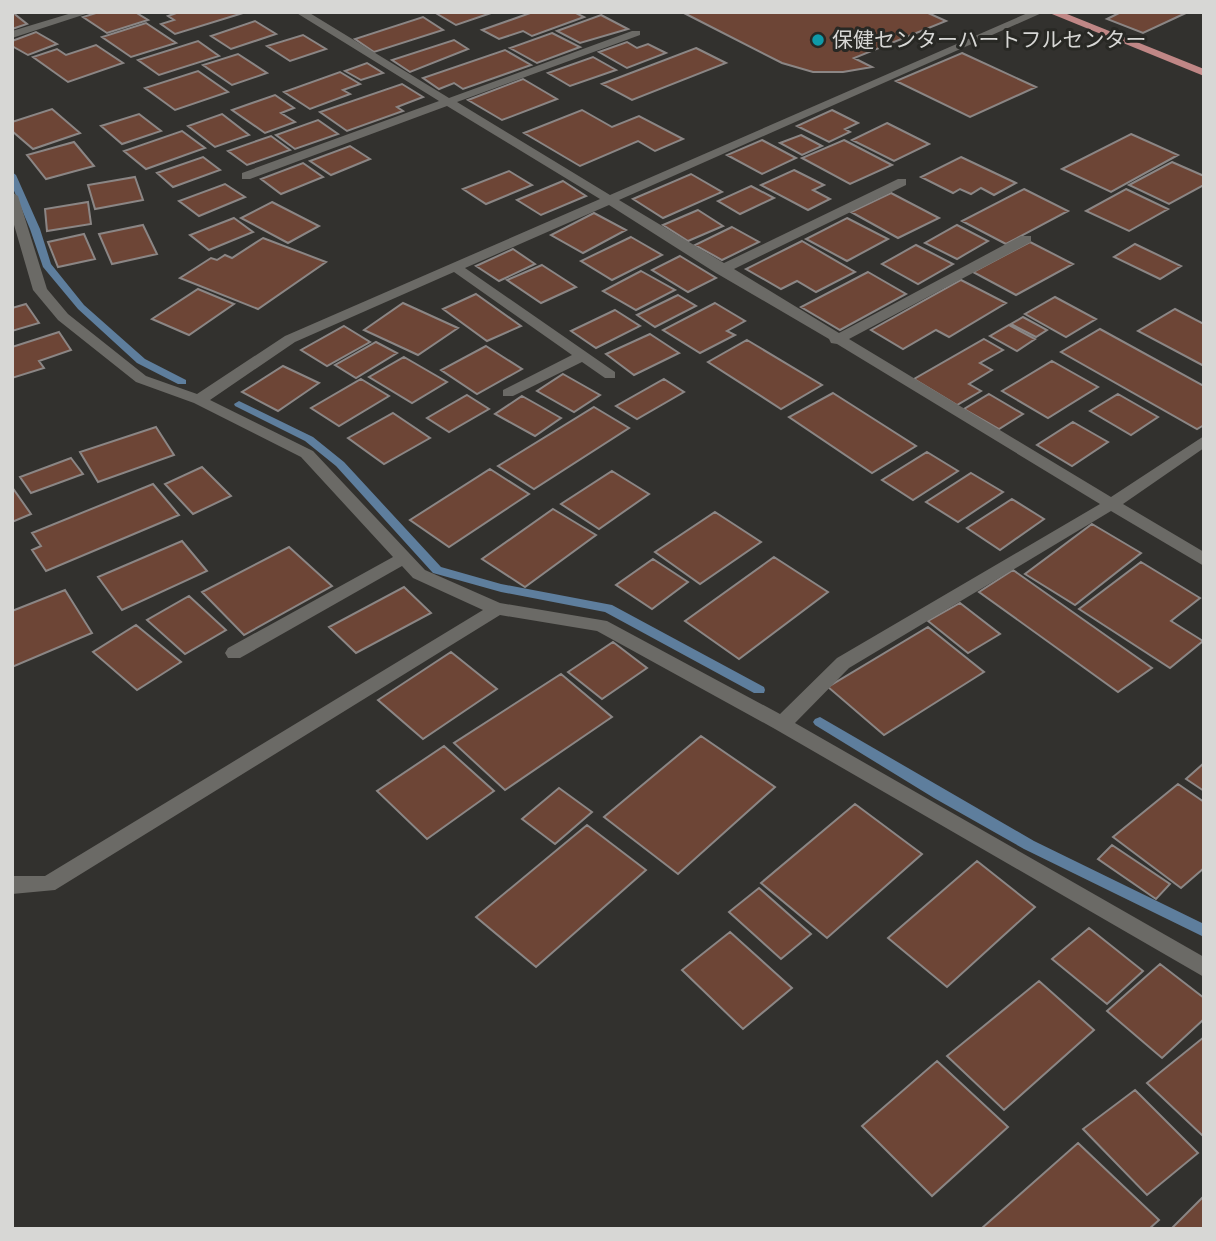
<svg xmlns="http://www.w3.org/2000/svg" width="1216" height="1241" font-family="Signika,'Noto Sans JP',sans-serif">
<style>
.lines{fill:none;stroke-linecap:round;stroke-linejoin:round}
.stream{fill:#5e7e9d;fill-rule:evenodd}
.building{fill:#6d4536;stroke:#8b8685;stroke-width:2}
.lane{fill:#6b6a66;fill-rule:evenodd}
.primary{fill:#c08786;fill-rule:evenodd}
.culture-dot{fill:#0f9aa8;stroke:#282824;stroke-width:2.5}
.labels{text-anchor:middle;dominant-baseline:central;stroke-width:6;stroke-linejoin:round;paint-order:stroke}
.far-poi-label{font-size:21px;fill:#d7d7d5;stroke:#282824;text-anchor:start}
</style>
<rect width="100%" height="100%" fill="#32312e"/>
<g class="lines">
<path class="stream" d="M12 172 16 175 40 229 51 264 84 305 145 359 186 380V384H178L137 363 78 309 43 267 30 229 12 186Z
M239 401 313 437 344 462 441 567 501 584 612 605 764 687 765 690 764 693H754L605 612 501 592 433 573 336 466 305 441 235 406 234 404Z
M820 717 1034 841 1204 924V937L1024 849 934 798 815 725 813 722 815 719Z"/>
</g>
<path class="building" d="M12 12 27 24 12 29Z
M99 12H135L148 20 107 33 83 17Z
M179 12H242L243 13 175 34 161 24 174 20 168 16Z
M434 12H494L456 25Z
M533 12H574L584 17 532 36 523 31 499 39 482 30Z
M682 12H926L946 21 854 58 872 67 843 72H813L782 63Z
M1121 12H1188L1143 33 1107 19Z
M601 15 628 29 580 43 557 31Z
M423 17 443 30 374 52 355 39Z
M255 21 276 34 231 49 211 36Z
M146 23 176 43 131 57 102 37Z
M36 32 57 44 28 55 12 46V41Z
M552 33 580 47 537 63 510 48Z
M303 35 326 49 290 61 267 46Z
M454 40 468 49 410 72 392 60Z
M198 41 219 56 159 75 138 60Z
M627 42 637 48 648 44 666 53 627 68 599 52Z
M96 45 123 63 68 82 33 57 57 49 66 55Z
M696 48 726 63 632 100 602 84Z
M505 50 531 65 463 89 454 83 439 89 423 78Z
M962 53 1036 87 970 117 896 81Z
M238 54 267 73 232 85 203 65Z
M593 57 616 70 570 86 548 73Z
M367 63 383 73 361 80 345 71Z
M198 71 228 92 175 110 145 88Z
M340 72 360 84 343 90 350 94 310 109 284 92Z
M523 79 557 99 502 120 468 100Z
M402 84 423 97 397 107 403 111 347 131 320 112Z
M275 95 294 108 281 113 295 122 265 133 232 110Z
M52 109 80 133 33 149 12 131V122Z
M582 110 612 127 639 116 683 139 655 151 638 141 580 166 524 133Z
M832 110 858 123 845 129 850 132 829 142 797 126Z
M139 114 161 131 122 144 101 126Z
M222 114 249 135 215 147 188 126Z
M318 120 338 134 295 149 276 135Z
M887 123 929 144 894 161 852 140Z
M182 131 205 148 146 169 124 151Z
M1131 134 1178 155 1111 192 1062 169Z
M801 135 822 146 802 155 780 143Z
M271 136 290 150 247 165 228 151Z
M762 140 796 158 762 174 727 155Z
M844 140 892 165 850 184 802 158Z
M74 142 94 166 46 179 27 155Z
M350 146 370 159 331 175 310 161Z
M203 157 220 170 173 187 157 173Z
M961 157 1016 183 994 195 981 188 971 194 960 189 953 193 921 177Z
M1172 162 1204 176V185L1169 204 1129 185Z
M303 163 323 177 281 194 261 179Z
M794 170 824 185 813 190 830 199 808 210 761 185Z
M509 171 532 185 486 204 463 189Z
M691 174 722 192 663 218 633 199Z
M135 177 143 200 95 209 88 185Z
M563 181 586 196 541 215 517 200Z
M225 184 245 197 199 216 179 201Z
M751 186 774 198 740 214 718 201Z
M1024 189 1068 211 1006 244 962 221Z
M1126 189 1168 209 1129 231 1086 211Z
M891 193 939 218 898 238 851 212Z
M88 202 91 224 47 231 45 209Z
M272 202 319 226 288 243 241 218Z
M698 210 723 226 688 241 663 225Z
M594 213 626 230 583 253 551 235Z
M234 218 253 232 209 250 190 235Z
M847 218 888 239 847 261 806 239Z
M143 225 157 254 112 264 99 234Z
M957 225 988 241 957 259 925 243Z
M732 227 759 242 722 260 695 245Z
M84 234 95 259 58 267 48 242Z
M631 237 662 255 612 280 581 261Z
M263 238 326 262 258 309 180 278 211 258 217 260 225 255 232 258Z
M802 241 855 272 816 292 797 281 781 289 746 269Z
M1030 242 1073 264 1016 295 973 272Z
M1135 244 1181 266 1160 279 1114 257Z
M916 245 953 264 918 284 882 264Z
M513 249 535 264 499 281 476 266Z
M680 256 716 278 688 292 652 270Z
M542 265 576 287 541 303 507 280Z
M641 271 675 290 636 310 603 291Z
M868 272 906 294 840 330 801 307Z
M961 280 1006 303 949 337 936 330 903 349 871 330Z
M198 289 234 304 189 335 152 319Z
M476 294 521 326 487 341 443 309Z
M678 295 696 306 655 327 637 315Z
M1055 297 1096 319 1066 337 1025 314Z
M403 303 458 328 418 355 364 330Z
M715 303 745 321 727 331 735 335 700 353 663 330Z
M26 304 39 323 12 331V308Z
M1175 309 1204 324V366L1138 331Z
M615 310 640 326 596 348 571 331Z
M1023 317 1047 330 1036 337 1011 324Z
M1009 325 1035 339 1017 351 990 336Z
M344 326 370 342 327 366 301 350Z
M1100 329 1204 386V425L1197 429 1061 352Z
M59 332 71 350 39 361 44 368 12 378V347Z
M650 334 679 353 634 375 606 354Z
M984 339 1003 350 980 363 992 370 969 384 981 391 957 405 914 379Z
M747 340 822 385 781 409 708 362Z
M376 342 397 353 356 378 335 365Z
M486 346 522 369 477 394 441 370Z
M404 357 447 382 412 403 369 377Z
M1052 361 1098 387 1048 418 1002 391Z
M283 366 319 383 278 411 242 392Z
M563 374 600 395 574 412 537 391Z
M361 379 389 396 339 426 311 408Z
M664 379 684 392 637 419 616 406Z
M833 393 916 446 872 473 789 417Z
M989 394 1023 414 999 429 964 409Z
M1118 394 1158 417 1131 435 1090 411Z
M467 395 489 409 449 432 427 418Z
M522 396 561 418 535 436 495 414Z
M594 407 629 428 534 489 498 466Z
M393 413 430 438 384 464 348 438Z
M1073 422 1108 442 1072 466 1037 445Z
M156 427 174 455 98 482 80 452Z
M927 452 958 471 913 500 882 480Z
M71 458 83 474 31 493 20 477Z
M202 467 231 496 193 514 165 484Z
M490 469 529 494 449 547 410 520Z
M612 471 649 494 599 529 561 504Z
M971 473 1003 492 958 522 926 502Z
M153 484 179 515 46 571 32 550 41 546 32 533Z
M12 487 31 514 12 522Z
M1012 499 1044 519 1000 550 967 528Z
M553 509 596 535 525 587 482 559Z
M715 512 761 542 700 584 655 552Z
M1092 524 1141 553 1075 605 1025 574Z
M182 541 207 571 122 610 98 577Z
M289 547 332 586 244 635 202 592Z
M774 557 828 592 739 659 685 621Z
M653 559 688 582 652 609 616 585Z
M1141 562 1200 598 1171 621 1203 641 1170 668 1079 609Z
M1013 570 1152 668 1118 692 979 592Z
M404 587 431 613 356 653 329 627Z
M65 590 92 633 12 667V611Z
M189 596 226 630 185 654 147 620Z
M960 603 1000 634 968 653 928 621Z
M136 625 181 662 137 690 93 652Z
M928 627 984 672 884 735 828 687Z
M613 642 647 668 602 699 568 672Z
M451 652 497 689 423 739 378 700Z
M561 674 612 717 505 790 454 743Z
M701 736 775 787 678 874 604 817Z
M444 746 494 791 427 839 377 791Z
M1204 763V791L1186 779Z
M1178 784 1204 802V868L1181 888 1113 837Z
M559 788 592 812 555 844 522 819Z
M855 804 922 854 827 938 761 883Z
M587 825 646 870 536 967 476 917Z
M1112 845 1170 884 1156 899 1098 859Z
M977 861 1035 907 947 987 888 938Z
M759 888 811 934 781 959 729 912Z
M1089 928 1143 971 1107 1004 1052 959Z
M730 932 792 988 743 1029 682 970Z
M1160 964 1204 998V1019L1162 1058 1107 1011Z
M1039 981 1094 1030 1004 1110 947 1056Z
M1204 1037V1137L1147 1083Z
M937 1061 1008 1127 932 1196 862 1126Z
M1135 1090 1198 1153 1147 1195 1083 1129Z
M1078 1143 1159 1220 1149 1229 982 1228Z
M1204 1196V1229H1171Z"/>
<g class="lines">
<path class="lane" d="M75 12H92L12 38V31Z
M295 12H308L449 98 632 31H640V35L457 102 610 195 1030 12H1044L619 200 724 263 898 179H906V185L734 269 839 333 1021 236H1031V242L849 339 1111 497 1204 436V448L1123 504 1204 552V566L1111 511 849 668 795 723 1204 957V977L775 729 597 631 500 615 55 890 12 894V876H45L483 610 413 578 402 566 240 658H228L225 653 228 648 393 557 301 457 194 403 136 382 58 320 33 290 12 218V192L18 196 47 289 68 314 146 376 197 394 285 336 600 199 447 106 250 179H242V173L439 101ZM609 205 716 273 829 339 831 343 837 344 1100 504 837 658 780 714 607 621 500 603 425 570 313 451 210 400 295 342 454 272 572 355 503 390V396H513L582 362 605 378H615V372L465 268Z"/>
<path class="primary" d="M1047 12H1062L1204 69V76Z"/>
</g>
<circle class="culture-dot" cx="818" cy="40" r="7"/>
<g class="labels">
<g class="far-poi-label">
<text x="832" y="40">保健センターハートフルセンター</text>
</g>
</g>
<rect width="1216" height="1241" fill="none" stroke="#d7d7d5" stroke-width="28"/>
</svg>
